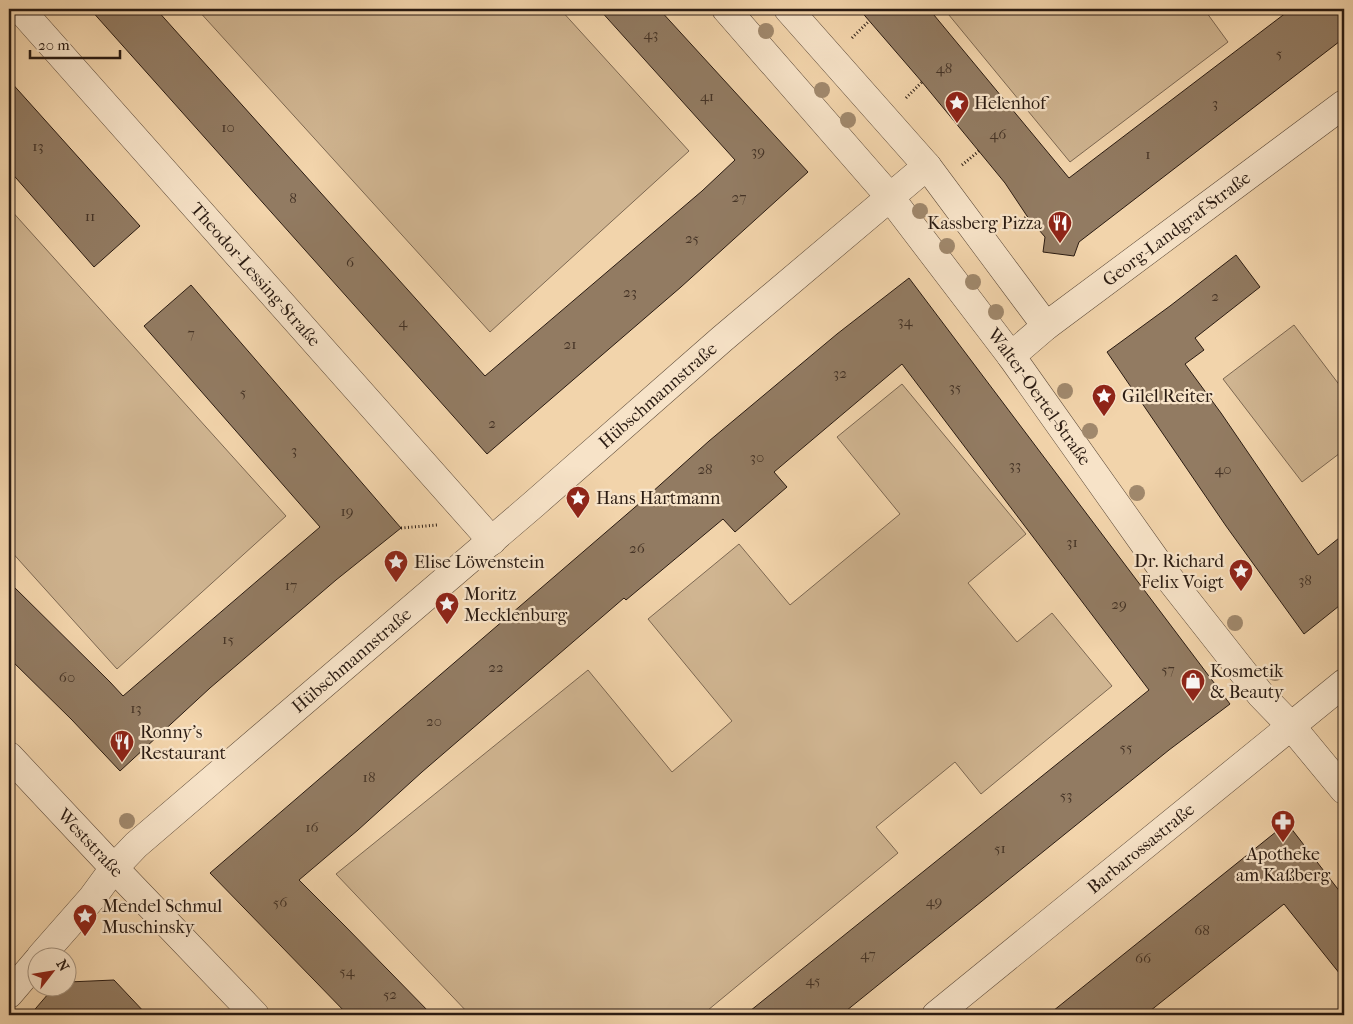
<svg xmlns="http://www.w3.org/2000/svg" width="1353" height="1024" font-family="'IM FELL French Canon',serif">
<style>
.garden{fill:#d0b591;stroke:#7d6852}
.building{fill:#927b62;stroke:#2a1b12}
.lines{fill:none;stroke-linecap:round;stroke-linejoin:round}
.minor-casing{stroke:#5c4938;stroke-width:29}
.tertiary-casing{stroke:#5c4938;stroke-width:29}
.path{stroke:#2a1b12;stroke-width:3;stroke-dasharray:1 2.5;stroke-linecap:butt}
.minor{stroke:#f7e3c8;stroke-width:28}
.tertiary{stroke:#f7e3c8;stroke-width:28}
.tree{fill:#a0886c}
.labels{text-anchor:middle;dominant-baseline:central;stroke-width:4.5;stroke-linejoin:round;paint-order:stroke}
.number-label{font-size:15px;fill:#443326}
.poi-label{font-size:18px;fill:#2a1b12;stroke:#f7e3c8;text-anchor:start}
.street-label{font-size:18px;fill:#2a1b12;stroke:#f7e3c8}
</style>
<rect width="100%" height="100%" fill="#f2d4ab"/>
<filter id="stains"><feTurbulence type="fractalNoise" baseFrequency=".004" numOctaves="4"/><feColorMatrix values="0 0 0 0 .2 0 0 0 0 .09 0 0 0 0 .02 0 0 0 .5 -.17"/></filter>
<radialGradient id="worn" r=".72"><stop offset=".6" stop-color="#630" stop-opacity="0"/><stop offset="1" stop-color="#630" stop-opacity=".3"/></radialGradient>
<path class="garden" d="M197 9H560L689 151 490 332Z
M944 9H1204L1228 42 1070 162Z
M9 208 286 516 117 669 9 549Z
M1294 325 1344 391V450L1302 482 1223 379Z
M902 384 1026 534 968 583 1017 642 1052 613 1112 686 981 794 955 762 876 827 898 853 702 1015H470L336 874 588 670 672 772 732 721 648 619 739 544 790 605 900 514 837 437Z"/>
<path class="building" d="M90 9H156L485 376 702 191 735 160 599 9H659L808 172 681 287 487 454Z
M859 9H929L1069 178 1291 9H1344V38L1079 242 1074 256 1043 252 1045 237 1027 216 1005 183 922 82Z
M9 80 140 226 94 267 9 170Z
M1236 255 1260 287 1195 338 1204 350 1185 364 1221 413 1318 555 1344 534V602L1304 634 1226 526 1107 352 1170 306Z
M909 278 1230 704 1169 750 841 1015H745L1149 690 902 364 774 472 787 487 735 532 723 519 626 600 624 598 422 772 358 830 299 880 344 925 432 1015H348L210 873 641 502 709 441 837 334Z
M191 285 401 528 336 580 210 688 120 771 72 720 9 658V582L110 682 123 696 320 527 144 326Z
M1287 823 1344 897V979L1284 904 1145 1015H1048Z
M114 980 147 1015H30L55 986H68V982Z"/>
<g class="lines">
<defs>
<g id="minor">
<path id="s1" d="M20 9 492 541"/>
<path id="s2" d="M726 9 889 196 1011 356 1165 573 1261 695 1291 726 1344 790"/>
<path d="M788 9 927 166 1046 326"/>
<path id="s3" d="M1011 356 1046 326 1344 104"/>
<path id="s4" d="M41 956 92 898 114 868 136 845 534 504 722 339 927 166"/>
<path d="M9 994 38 960"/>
</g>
<g id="tertiary">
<path id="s5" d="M9 756 114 868 255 1015"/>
<path id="s6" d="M936 1015 1344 683"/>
</g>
</defs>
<use href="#minor" class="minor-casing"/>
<use href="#tertiary" class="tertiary-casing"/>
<path class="path" d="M852 38 869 21
M906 98 922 82
M962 165 979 151
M1012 230 1027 216
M401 528 437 525"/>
<use href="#minor" class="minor"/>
<use href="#tertiary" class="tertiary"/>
</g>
<g class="tree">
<circle cx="766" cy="31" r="8"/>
<circle cx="822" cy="90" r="8"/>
<circle cx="848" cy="120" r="8"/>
<circle cx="920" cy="211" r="8"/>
<circle cx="947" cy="246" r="8"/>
<circle cx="973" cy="282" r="8"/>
<circle cx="996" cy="312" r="8"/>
<circle cx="1065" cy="391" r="8"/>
<circle cx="1090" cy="431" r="8"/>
<circle cx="1137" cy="493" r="8"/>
<circle cx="1235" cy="623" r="8"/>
<circle cx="1275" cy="673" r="8"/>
<circle cx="127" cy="821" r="8"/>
</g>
<defs>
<symbol id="sight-pin" viewBox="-11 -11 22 30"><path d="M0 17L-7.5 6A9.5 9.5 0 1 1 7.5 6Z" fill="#8f2418" stroke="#f7e3c8"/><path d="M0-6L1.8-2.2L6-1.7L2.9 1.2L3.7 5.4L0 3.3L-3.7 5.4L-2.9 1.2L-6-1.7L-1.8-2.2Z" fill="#fff"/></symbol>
<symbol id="restaurant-pin" viewBox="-11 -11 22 30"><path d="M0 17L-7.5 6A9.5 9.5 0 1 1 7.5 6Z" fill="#8f2418" stroke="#f7e3c8"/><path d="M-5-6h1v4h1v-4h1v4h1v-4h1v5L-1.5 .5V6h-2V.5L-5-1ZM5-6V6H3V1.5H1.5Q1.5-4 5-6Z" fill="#fff"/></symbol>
<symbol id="shop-pin" viewBox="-11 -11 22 30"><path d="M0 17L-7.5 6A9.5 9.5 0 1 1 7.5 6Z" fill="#8f2418" stroke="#f7e3c8"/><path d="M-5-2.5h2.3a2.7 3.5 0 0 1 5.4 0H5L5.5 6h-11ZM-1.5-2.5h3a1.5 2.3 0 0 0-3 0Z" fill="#fff"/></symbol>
<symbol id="pharmacy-pin" viewBox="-11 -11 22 30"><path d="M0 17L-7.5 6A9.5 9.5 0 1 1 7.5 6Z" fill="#8f2418" stroke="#f7e3c8"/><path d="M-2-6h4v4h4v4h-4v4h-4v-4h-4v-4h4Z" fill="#fff"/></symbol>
</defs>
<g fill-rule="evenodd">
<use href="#sight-pin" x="943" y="89" width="28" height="38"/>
<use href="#restaurant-pin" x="1046" y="209" width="28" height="38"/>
<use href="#sight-pin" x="1090" y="382" width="28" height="38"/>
<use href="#sight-pin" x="564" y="484" width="28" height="38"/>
<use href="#sight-pin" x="382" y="548" width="28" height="38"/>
<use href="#sight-pin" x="1227" y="557" width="28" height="38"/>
<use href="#sight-pin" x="433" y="590" width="28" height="38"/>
<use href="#shop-pin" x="1179" y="667" width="28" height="38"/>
<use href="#restaurant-pin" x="108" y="728" width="28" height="38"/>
<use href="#pharmacy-pin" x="1269" y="808" width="28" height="38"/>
<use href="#sight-pin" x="71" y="902" width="28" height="38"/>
</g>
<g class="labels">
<g class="number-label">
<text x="651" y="34">43</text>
<text x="1279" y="53">5</text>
<text x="944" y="68">48</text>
<text x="707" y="96">41</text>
<text x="1215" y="103">3</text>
<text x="228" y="127">10</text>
<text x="998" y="134">46</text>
<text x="38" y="146">13</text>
<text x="758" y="151">39</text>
<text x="1148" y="154">1</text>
<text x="739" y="197">27</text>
<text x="293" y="198">8</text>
<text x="90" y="216">11</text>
<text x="692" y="238">25</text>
<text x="350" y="262">6</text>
<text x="630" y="292">23</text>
<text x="1215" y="296">2</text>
<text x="905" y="321">34</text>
<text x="403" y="322">4</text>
<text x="191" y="333">7</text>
<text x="570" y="344">21</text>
<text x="840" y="373">32</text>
<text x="955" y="387">35</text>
<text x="243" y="392">5</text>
<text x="492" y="423">2</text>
<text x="294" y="450">3</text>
<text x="757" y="457">30</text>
<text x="1015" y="465">33</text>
<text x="705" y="469">28</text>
<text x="1223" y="469">40</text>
<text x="347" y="511">19</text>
<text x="1072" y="542">31</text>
<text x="637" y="548">26</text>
<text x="1305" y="580">38</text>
<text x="291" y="585">17</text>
<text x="1119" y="604">29</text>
<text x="228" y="639">15</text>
<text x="496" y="667">22</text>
<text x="1168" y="669">57</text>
<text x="67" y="677">60</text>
<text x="136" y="708">13</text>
<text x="434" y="721">20</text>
<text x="1126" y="747">55</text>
<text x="369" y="777">18</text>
<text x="1066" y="795">53</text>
<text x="312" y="827">16</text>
<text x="1000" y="848">51</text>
<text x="934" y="901">49</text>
<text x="280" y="902">56</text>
<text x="1202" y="930">68</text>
<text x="868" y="954">47</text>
<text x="1143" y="958">66</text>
<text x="347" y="971">54</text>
<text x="813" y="980">45</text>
<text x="390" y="994">52</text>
</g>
<g class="poi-label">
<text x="974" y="103">Helenhof</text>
<text x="1042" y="223" text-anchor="end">Kassberg Pizza</text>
<text x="1122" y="396">Gilel Reiter</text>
<text x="596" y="498">Hans Hartmann</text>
<text x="1224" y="561" text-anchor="end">Dr. Richard<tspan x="1224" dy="21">Felix Voigt</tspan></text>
<text x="414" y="562">Elise Löwenstein</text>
<text x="464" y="594">Moritz<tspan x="464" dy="21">Mecklenburg</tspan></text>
<text x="1210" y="671">Kosmetik<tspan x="1210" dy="21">&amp; Beauty</tspan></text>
<text x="140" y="732">Ronny's<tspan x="140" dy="21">Restaurant</tspan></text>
<text x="1283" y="854" text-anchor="middle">Apotheke<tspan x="1283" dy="21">am Kaßberg</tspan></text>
<text x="102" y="906">Mendel Schmul<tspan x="102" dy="21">Muschinsky</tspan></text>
</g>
<g class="street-label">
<text stroke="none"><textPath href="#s3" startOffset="209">Georg-Landgraf-Straße</textPath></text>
<text stroke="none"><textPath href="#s1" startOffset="355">Theodor-Lessing-Straße</textPath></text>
<text stroke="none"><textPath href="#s4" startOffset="835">Hübschmannstraße</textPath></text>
<text stroke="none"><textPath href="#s2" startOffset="499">Walter-Oertel-Straße</textPath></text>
<text stroke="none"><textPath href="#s4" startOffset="430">Hübschmannstraße</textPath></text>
<text stroke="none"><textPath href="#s5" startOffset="119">Weststraße</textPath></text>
<text stroke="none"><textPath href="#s6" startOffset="264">Barbarossastraße</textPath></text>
</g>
</g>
<rect width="1353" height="1024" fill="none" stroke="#f2d4ab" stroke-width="30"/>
<rect x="10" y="10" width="1333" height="1004" fill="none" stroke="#2a1b12" stroke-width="2.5"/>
<rect x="15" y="15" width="1323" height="994" fill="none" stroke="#2a1b12"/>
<g transform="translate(52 972) rotate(59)"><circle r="24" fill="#f7e3c8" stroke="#a5937f"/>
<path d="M0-4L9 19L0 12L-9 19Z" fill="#8f2418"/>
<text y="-8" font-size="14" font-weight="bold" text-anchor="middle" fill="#2a1b12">N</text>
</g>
<path d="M30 50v8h90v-8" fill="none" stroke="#2a1b12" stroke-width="2.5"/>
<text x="38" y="50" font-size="15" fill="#2a1b12" stroke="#f7e3c8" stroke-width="4" paint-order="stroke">20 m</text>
<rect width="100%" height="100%" filter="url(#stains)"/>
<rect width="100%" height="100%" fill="url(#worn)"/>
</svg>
